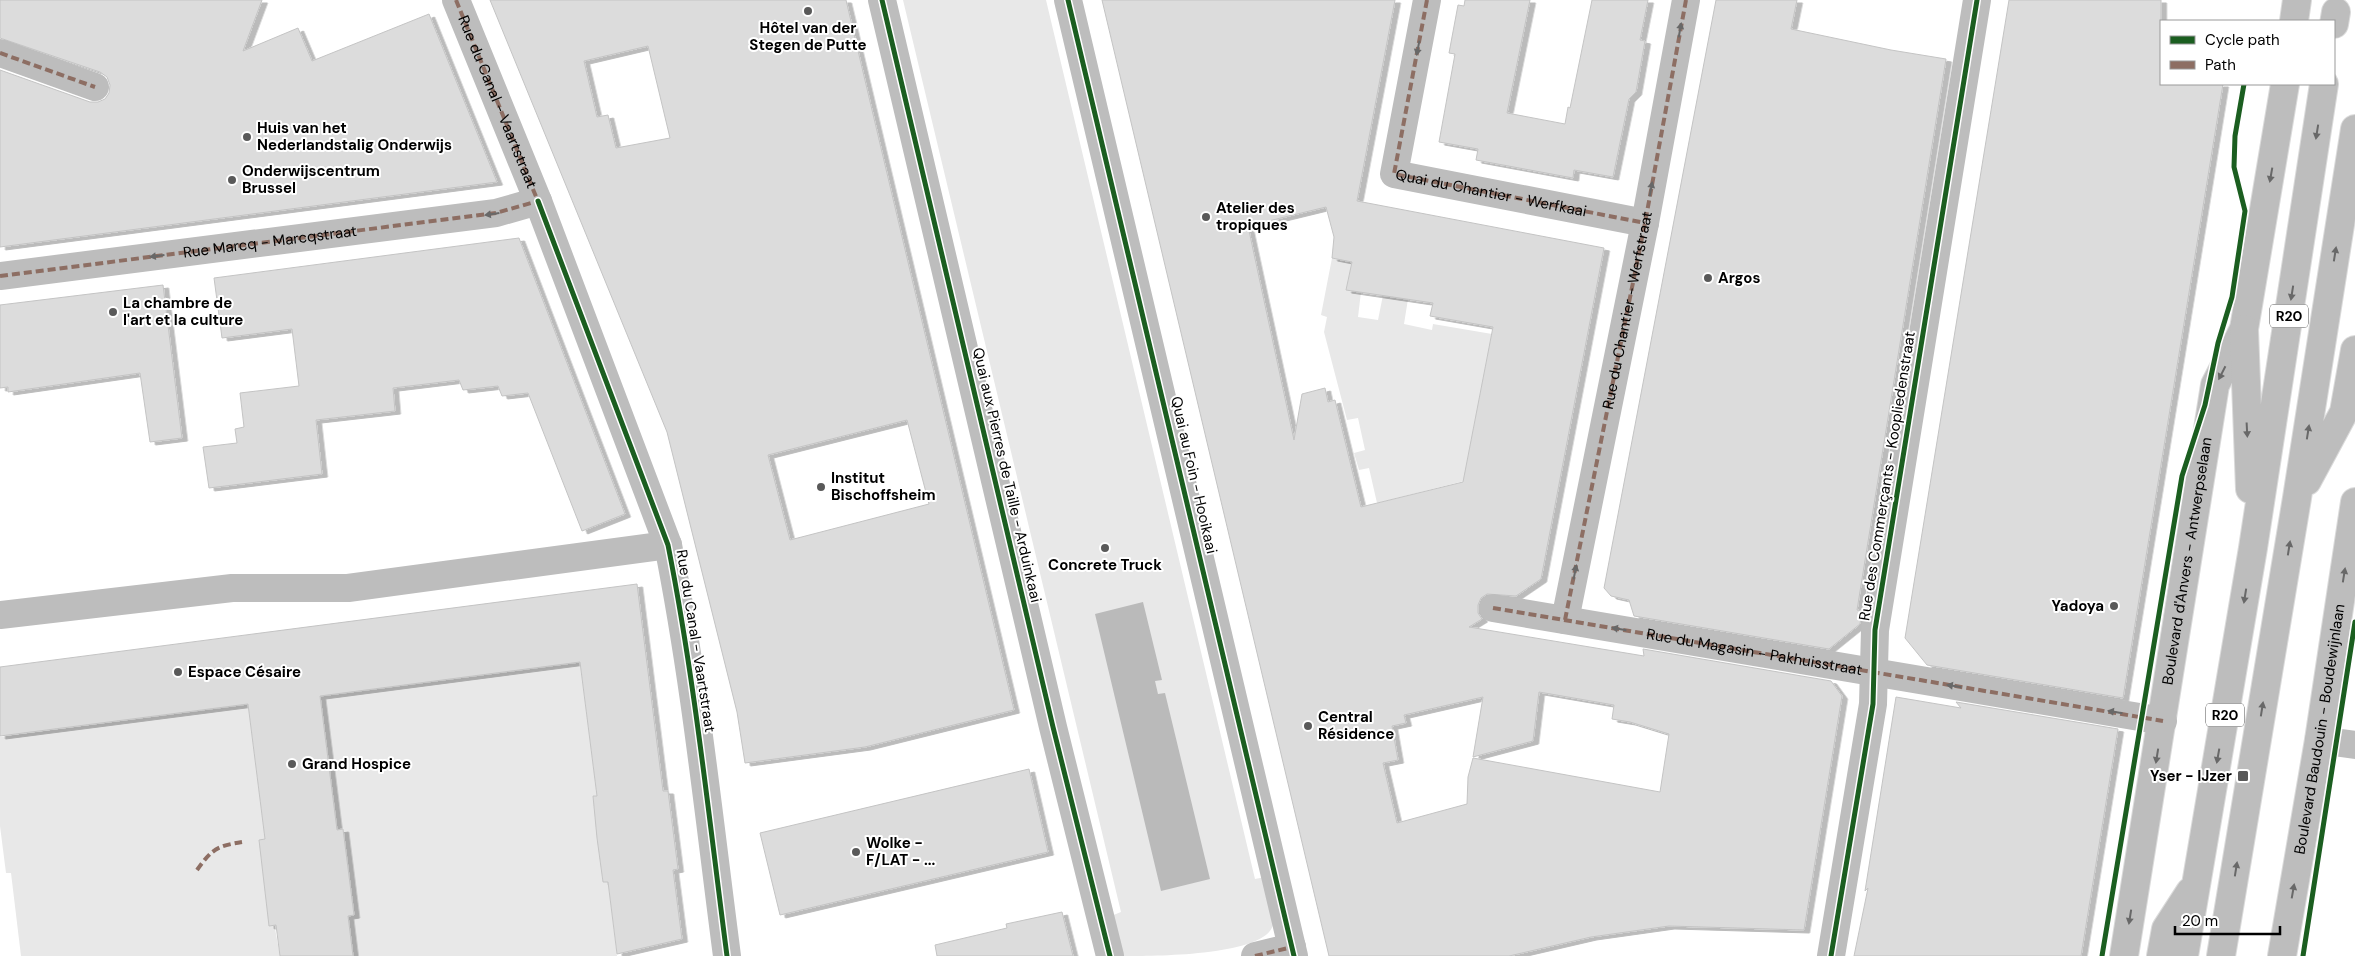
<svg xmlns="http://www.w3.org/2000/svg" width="2355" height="956" font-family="'DM Sans',sans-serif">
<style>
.green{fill:#e8e8e8}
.water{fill:#bababa}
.building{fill:#dcdcdc;stroke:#c4c4c4;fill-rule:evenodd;filter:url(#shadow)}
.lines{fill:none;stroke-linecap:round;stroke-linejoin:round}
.major-casing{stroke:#dbdbdb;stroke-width:30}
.highway-casing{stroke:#dbdbdb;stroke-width:30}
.minor{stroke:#bdbdbd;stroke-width:28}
.major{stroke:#bdbdbd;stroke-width:28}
.highway{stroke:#bdbdbd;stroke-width:28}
.quiet{stroke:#8d6e63;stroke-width:4;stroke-dasharray:8 4;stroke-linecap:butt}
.cycleway-casing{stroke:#fff;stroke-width:8}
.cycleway{stroke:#1b5e20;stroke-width:5}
.oneway{fill:#686868}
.poi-dot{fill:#595959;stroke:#fff;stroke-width:2}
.labels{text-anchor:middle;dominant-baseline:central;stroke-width:4;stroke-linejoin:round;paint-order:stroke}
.shield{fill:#fff;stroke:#4c4c4c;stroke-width:1}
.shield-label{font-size:14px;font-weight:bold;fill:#000}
.poi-label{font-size:15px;font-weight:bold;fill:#000;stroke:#fff;text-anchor:start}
.street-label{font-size:15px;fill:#000;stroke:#fff}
</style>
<defs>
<filter id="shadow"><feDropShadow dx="5.5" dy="3" stdDeviation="0" flood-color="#0004"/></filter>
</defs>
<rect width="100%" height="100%" fill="#fff"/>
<path class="green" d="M903 0H1046L1255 879 1265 877 1273 925C1265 956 1155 956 1123 956L1111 916 1121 912Z
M1332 258 1352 262 1347 290 1361 292 1358 317 1378 320 1383 295 1408 299 1404 324 1432 330 1433 324 1492 334 1464 481 1377 503 1369 468 1359 470 1354 453 1365 450 1358 418 1347 420 1324 332 1327 317 1321 315Z
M580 662 597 796 593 797 603 882H608L617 956H353L348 916 354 914 343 829 337 830 320 696Z
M248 704 265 839 259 840 280 956H21L11 873H6L0 826V737Z"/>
<path class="water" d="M1143 602 1162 680 1155 681 1158 694 1165 693 1210 879 1161 891 1095 614Z"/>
<path class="building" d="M0 0H262L243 51 298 28 312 61 429 14 497 182 0 247V70L90 102H98L105 99 109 93 110 85 107 77 100 72 0 38Z
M490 0H846L1014 710 865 747 745 763 737 712 667 432ZM648 46 670 138 616 148 608 115 597 117 584 61ZM907 420 929 504 790 540 768 455Z
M1102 0H1395L1357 201 1604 248 1541 579 1516 596 1487 594 1481 598 1478 605V613L1482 619 1469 627 1644 656 1643 649 1831 681 1842 696 1804 930 1669 926 1591 937 1509 956H1329ZM1326 207 1334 237 1332 258 1352 262 1346 290 1433 303 1430 316 1493 327 1463 482 1361 507 1335 400 1328 402 1325 388 1302 394 1294 440 1248 226ZM1539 692 1614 705 1612 719 1630 722 1669 734 1660 792 1473 758 1468 777 1467 804 1397 823 1383 763 1398 760 1392 726 1406 723 1404 715 1483 697 1473 757 1533 741Z
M1465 0H1530L1507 113 1565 124 1568 107 1570 108 1592 0H1648L1640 40 1645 41 1636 92 1629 99 1613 177 1574 170 1573 178 1476 160 1478 149 1439 142 1455 54 1449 53 1458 5 1464 6Z
M1716 0H1797L1791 29 1891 50 1946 59 1857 610 1862 611 1860 624 1829 649 1634 616 1629 600 1611 596 1604 588Z
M2009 0H2161V84H2223L2123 698 1927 665 1905 638Z
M519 238 625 514 582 531 528 393 502 396 498 386 463 390 459 380 393 388 395 411 316 420 322 474 209 488 203 447 237 443 235 429 244 427 240 393 299 386 292 329 222 338 214 278Z
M163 285 182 438 150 442 140 373 8 392V387L0 388V305Z
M637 584 663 791H668L678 869 673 870 682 939 617 954 608 882H603L597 838 593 796H597L580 662 320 696 337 830 343 829 354 915 348 916 353 956H280L276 925 269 926 259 840 265 839 248 704 0 736V667Z
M1896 697 1961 708 1956 702 2118 729 2081 956H1854L1868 888 1865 891Z
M1029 769 1048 852 780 915 760 833Z
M1062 912 1073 956H937L935 945 1007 928 1006 924Z"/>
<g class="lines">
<defs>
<g id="major">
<path d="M2294 21 2297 0"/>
<path id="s3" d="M2124 956 2215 385 2244 329 2285 84"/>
<path id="s4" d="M2282 956 2319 740 2355 502"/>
</g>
<path id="highway" d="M2334 24 2336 12
M2244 329 2250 489
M2307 481 2344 412 2355 350
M2161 956 2166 929 2190 892
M2184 956 2253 548 2324 84
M2221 956 2297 498 2355 129"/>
</defs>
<use href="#major" class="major-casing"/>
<use href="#highway" class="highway-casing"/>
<g class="minor">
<path id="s1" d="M456 0 538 201 668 545C695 681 709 819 727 956"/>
<path d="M882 0 1053 727 1110 956"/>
<path d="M1068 0 1294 956"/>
<path d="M1427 0 1394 174 1645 223"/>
<path d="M0 53 95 87"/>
<path id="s2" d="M0 276 496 213 538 201"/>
<path d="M1493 608 2163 721"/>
<path d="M0 615 232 588H348L668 545"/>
<path d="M1565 620 1645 223 1686 0"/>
<path d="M2319 740 2355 745"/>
<path d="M1255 956 1292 947"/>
<path d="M1831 956 1873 704 1875 630 1977 0"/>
</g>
<use href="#major" class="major"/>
<use href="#highway" class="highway"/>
<g class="quiet">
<path d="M456 0 539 204"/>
<path id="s5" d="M1427 0 1394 174 1645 223"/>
<path d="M0 53 95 87"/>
<path d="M0 276 496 213 538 201"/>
<path id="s6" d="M1493 608 2163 721"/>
<path id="s7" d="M1565 620 1645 223 1686 0"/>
<path d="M197 870C212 849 217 846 242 842"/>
<path d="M1255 956 1292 947"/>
</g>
<defs>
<path id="cycleway" d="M882 0 1053 727 1110 956
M1068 0 1294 956
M538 201 668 545C695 681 709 819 727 956
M1831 956 1873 704 1875 630 1977 0
M2102 956 2182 476 2205 405 2218 343 2232 297 2245 211 2234 167 2235 136 2244 84
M2303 956 2355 622"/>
</defs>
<use href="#cycleway" class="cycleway-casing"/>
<use href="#cycleway" class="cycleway"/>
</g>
<defs><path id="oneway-solid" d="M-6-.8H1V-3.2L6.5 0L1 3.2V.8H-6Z" transform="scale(1.25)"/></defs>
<g class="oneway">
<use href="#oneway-solid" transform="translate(1680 30) rotate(-80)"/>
<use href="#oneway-solid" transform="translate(1418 48) rotate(101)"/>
<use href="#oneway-solid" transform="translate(2317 132) rotate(99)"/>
<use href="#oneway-solid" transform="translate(2271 175) rotate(100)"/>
<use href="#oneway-solid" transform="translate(1651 189) rotate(-80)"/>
<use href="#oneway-solid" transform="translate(492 214) rotate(172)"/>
<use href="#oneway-solid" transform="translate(2335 254) rotate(-81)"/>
<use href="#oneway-solid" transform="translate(157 256) rotate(173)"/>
<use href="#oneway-solid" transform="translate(2292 293) rotate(99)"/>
<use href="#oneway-solid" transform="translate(2222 373) rotate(117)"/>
<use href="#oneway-solid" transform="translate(2247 430) rotate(87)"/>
<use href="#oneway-solid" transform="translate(2308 432) rotate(-81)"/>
<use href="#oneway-solid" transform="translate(2289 548) rotate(-81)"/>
<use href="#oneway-solid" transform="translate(1575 572) rotate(-79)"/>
<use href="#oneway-solid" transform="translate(2344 575) rotate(-81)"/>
<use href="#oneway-solid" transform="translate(2245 596) rotate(99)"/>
<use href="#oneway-solid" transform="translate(1619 629) rotate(-170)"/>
<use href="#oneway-solid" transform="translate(1954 686) rotate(-171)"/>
<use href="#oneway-solid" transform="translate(2262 709) rotate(-81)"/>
<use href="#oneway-solid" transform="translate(2115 712) rotate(-171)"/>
<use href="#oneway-solid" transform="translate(2157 756) rotate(99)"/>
<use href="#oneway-solid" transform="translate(2218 756) rotate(100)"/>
<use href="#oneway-solid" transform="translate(2236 869) rotate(-81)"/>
<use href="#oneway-solid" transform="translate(2293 891) rotate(-80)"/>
<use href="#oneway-solid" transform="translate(2130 917) rotate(99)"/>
</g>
<g class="poi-dot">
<circle cx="808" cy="11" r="5"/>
<circle cx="247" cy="137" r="5"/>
<circle cx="232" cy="180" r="5"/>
<circle cx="1206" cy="217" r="5"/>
<circle cx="1708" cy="278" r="5"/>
<circle cx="113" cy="312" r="5"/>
<circle cx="821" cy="487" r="5"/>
<circle cx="1105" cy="548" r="5"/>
<circle cx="2114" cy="606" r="5"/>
<circle cx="178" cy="672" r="5"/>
<circle cx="1308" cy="726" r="5"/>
<circle cx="292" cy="764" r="5"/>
<rect x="2237" y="770" width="12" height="12" rx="2.5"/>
<circle cx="856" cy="852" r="5"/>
</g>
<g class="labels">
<g class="shield">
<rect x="2270" y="304.5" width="38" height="23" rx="4"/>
<rect x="2206" y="703.5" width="38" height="23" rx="4"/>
</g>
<g class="shield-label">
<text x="2289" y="316">R20</text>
<text x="2225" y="715">R20</text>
</g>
<g class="poi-label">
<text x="808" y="28" text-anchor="middle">Hôtel van der<tspan x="808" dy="17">Stegen de Putte</tspan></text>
<text x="257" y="128">Huis van het<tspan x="257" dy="17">Nederlandstalig Onderwijs</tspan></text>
<text x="242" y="171">Onderwijscentrum<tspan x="242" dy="17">Brussel</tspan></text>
<text x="1216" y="208">Atelier des<tspan x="1216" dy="17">tropiques</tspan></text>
<text x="1718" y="278">Argos</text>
<text x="123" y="303">La chambre de<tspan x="123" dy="17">l'art et la culture</tspan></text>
<text x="831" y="478">Institut<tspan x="831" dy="17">Bischoffsheim</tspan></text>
<text x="1105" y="565" text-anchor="middle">Concrete Truck</text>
<text x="2104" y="606" text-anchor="end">Yadoya</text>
<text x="188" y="672">Espace Césaire</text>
<text x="1318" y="717">Central<tspan x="1318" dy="17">Résidence</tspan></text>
<text x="302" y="764">Grand Hospice</text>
<text x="2232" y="776" text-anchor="end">Yser - IJzer</text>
<text x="866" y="843">Wolke -<tspan x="866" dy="17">F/LAT - ...</tspan></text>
</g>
<g class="street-label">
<text stroke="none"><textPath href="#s1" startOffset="110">Rue du Canal - Vaartstraat</textPath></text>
<text stroke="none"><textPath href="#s5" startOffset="276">Quai du Chantier - Werfkaai</textPath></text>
<text stroke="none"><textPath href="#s2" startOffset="272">Rue Marcq - Marcqstraat</textPath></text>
<text stroke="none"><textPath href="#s7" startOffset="316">Rue du Chantier - Werfstraat</textPath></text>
<text transform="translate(1007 475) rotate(77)">Quai aux Pierres de Taille - Arduinkaai</text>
<text transform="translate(1194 475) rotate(77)">Quai au Foin - Hooikaai</text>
<text transform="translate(1887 476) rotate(-81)">Rue des Commerçants - Koopliedenstraat</text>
<text stroke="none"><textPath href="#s3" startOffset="400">Boulevard d'Anvers - Antwerpselaan</textPath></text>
<text transform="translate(696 641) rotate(81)">Rue du Canal - Vaartstraat</text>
<text stroke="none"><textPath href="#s6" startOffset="265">Rue du Magasin - Pakhuisstraat</textPath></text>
<text stroke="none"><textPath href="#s4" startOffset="230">Boulevard Baudouin - Boudewijnlaan</textPath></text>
</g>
</g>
<rect x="2160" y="20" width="175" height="65" fill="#ffffff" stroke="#999999"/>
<rect x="2170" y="36" width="25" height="8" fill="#1b5e20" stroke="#999999"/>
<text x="2205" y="45" font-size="15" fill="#000000">Cycle path</text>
<rect x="2170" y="61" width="25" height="8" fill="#8d6e63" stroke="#999999"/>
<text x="2205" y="70" font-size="15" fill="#000000">Path</text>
<path d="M2175 926v8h105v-8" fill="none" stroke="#000000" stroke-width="2.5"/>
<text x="2182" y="926" font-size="15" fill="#000000" stroke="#ffffff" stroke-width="4" paint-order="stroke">20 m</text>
</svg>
